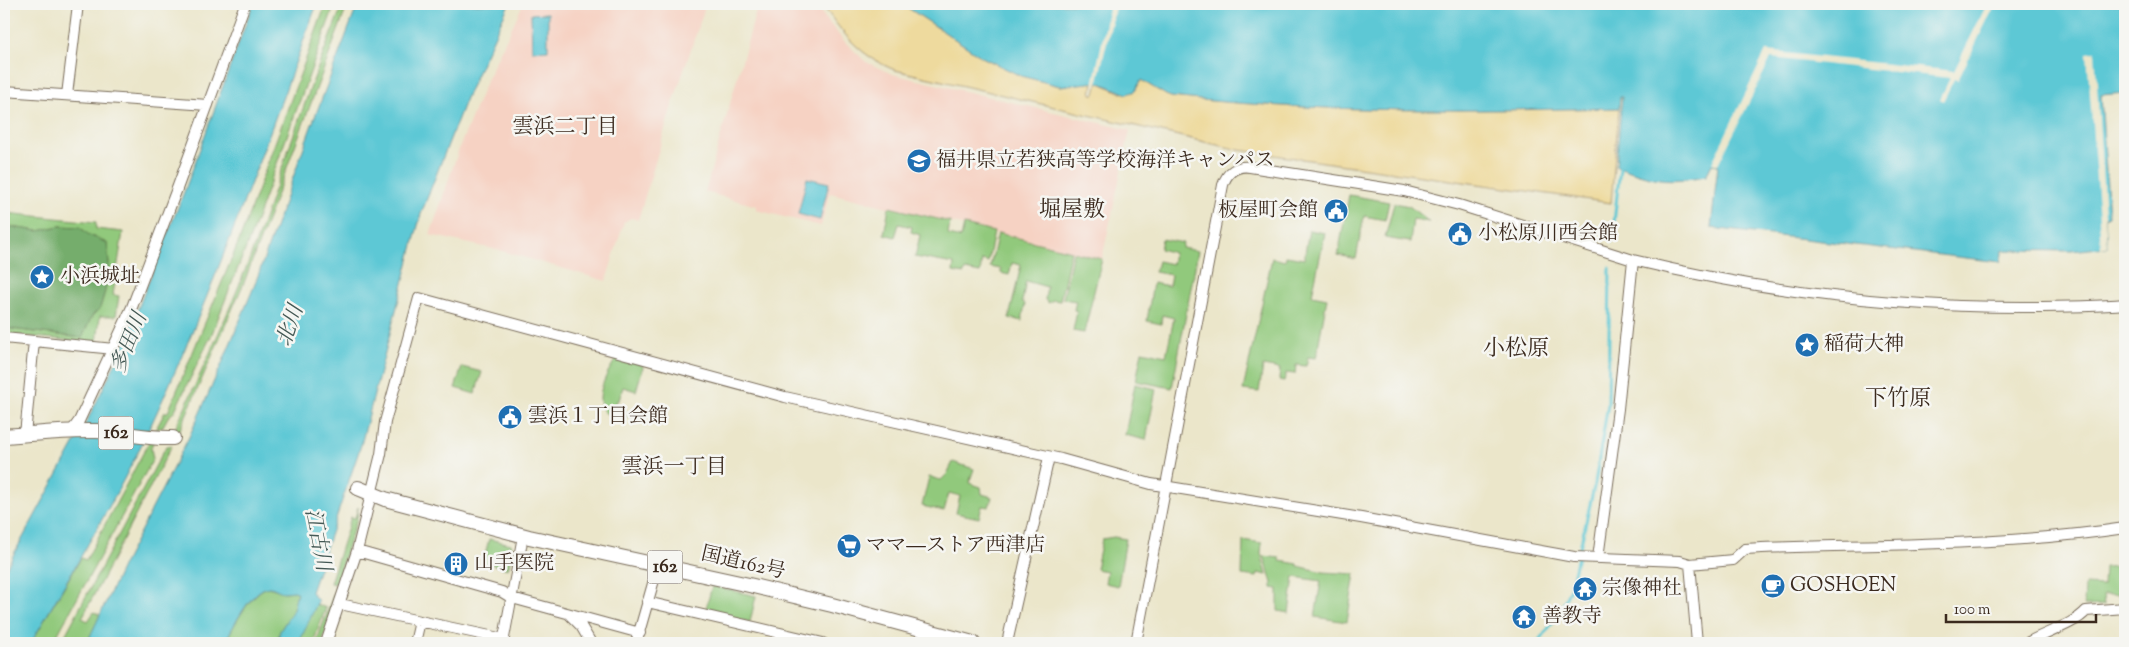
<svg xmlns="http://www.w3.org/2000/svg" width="2129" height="647" font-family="'Sorts Mill Goudy','Noto Serif JP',serif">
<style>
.built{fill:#f6d2c3}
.green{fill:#91c97c;stroke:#667a4d}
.forest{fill:#74ad6c;stroke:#586c45}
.sand{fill:#eeda9e;stroke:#94825e}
.water{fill:#5dc8d5;stroke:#4c797a}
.pier{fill:#ebe6ca}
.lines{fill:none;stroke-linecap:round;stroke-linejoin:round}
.stream{stroke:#5dc8d5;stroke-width:3}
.minor-casing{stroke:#796c5a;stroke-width:12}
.highway-casing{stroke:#796c5a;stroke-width:16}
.minor{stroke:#fff;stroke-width:10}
.highway{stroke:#fff;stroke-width:14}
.labels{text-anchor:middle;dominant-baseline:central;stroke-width:5;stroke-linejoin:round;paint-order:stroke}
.shield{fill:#f6f6f2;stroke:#73675e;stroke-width:1}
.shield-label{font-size:19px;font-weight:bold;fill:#3b2a1e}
.poi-label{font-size:20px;fill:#3b2a1e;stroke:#f6f6f2;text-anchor:start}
.street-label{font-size:20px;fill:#3b2a1e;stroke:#f6f6f2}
.neighbourhood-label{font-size:21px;fill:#3b2a1e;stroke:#f6f6f2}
.water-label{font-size:21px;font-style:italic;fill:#455955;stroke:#f6f6f2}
.quarter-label{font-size:22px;fill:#3b2a1e;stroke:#f6f6f2}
</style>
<rect width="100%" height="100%" fill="#f6f6f2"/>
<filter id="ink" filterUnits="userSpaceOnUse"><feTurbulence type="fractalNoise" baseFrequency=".02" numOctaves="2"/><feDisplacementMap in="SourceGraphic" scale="10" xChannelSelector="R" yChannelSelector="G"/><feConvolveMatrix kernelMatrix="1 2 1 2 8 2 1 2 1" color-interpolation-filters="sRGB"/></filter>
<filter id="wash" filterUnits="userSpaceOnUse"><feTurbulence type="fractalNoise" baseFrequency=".0096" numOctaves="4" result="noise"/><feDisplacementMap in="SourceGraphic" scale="20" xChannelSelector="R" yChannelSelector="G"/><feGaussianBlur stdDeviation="1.12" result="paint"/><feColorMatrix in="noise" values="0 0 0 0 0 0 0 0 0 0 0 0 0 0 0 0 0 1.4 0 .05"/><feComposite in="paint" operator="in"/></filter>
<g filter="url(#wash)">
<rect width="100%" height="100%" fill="#ebe6ca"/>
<path class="built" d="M523 4H706L671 109 638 220 631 218 624 222 606 281 502 251 430 235 460 146 487 79Z
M758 4H814L843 40 866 62 892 74 1130 130 1102 259 830 193 821 226 756 210 757 206 705 192Z"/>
<path class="green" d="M326 4H335L251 235 211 336 174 412 168 417 162 428H158L151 448 153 459 53 643H31L81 558 86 560 165 412H168L239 241Z
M343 4H348L245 280 178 434 174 431C203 368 233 305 257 239 285 161 311 81 343 4Z
M1349 195 1389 202 1385 220 1364 216 1356 259 1338 255Z
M1394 203 1409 206 1429 222 1413 219 1410 242 1385 238Z
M4 205H7L5 213 96 222V229L123 232 113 295 119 296 116 316H100L97 343 4 334V328L82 338 92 316 100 308 105 291 109 265 107 243 89 235 80 227 59 226 39 231 4 226Z
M889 207 950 222 948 235 961 238 964 225 994 232 988 262 982 260 980 273 965 270 964 274 953 272 954 264 915 257 920 235 911 232 912 227 899 224 895 237 884 234Z
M1309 230 1325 233 1312 295 1327 298 1316 358 1308 357 1306 366 1296 365 1295 374 1286 373 1284 381 1279 380 1280 369 1263 366 1259 392 1243 390 1272 258 1285 261 1286 256 1304 259Z
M998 233 1071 251 1060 301 1053 300 1049 303 1045 300 1047 287 1026 281 1022 302 1025 304 1022 321 1009 318 1021 265 1012 263 1009 275 1001 273V269L990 267Z
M1162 239 1183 243 1182 248 1198 251 1172 388 1136 381 1142 351 1166 356 1174 318 1162 315 1161 324 1147 321 1153 283 1169 286 1171 275 1155 272 1158 261 1172 264 1174 253 1160 249Z
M1073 252 1102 259 1084 333 1073 331 1077 311 1074 310 1076 301 1063 299Z
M618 357 642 364 643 367 636 391 623 387 619 400H617L615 408 628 412 626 419C620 418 611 417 607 414 590 402 608 369 618 357Z
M462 367 482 372 475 394 455 388Z
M1135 384 1156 389 1146 440 1125 435Z
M172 445 82 618 88 621 94 612 100 615 87 643H61L163 452 167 446Z
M953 462 974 469 969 483 981 487 982 494 992 497 989 507 982 506 979 518 956 513 960 496 949 493 944 511 922 506 929 477 941 480 947 474Z
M358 507 357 519 335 584 330 583 351 517 355 518Z
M357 532 322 643H316L356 533Z
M1114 537 1126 539 1118 586 1105 583 1107 571 1096 569 1102 539Z
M489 539 511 544 513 549 508 569 483 562Z
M1243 540 1262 543 1261 553 1267 575 1258 573 1257 577 1242 575Z
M1264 556 1280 558V561L1298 564V566L1323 572 1355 574 1347 622 1315 617 1321 581 1294 577 1289 613 1278 611V589L1272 588V583Z
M2125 566V594L2103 595 2104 605 2084 606 2085 585 2103 586 2104 567Z
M712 586 756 596 750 622 705 612Z
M268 587 285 592 295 591 297 593 293 610 280 631 277 643H225C232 628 251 592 268 587Z
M316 604 326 608 313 643H299Z"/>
<path class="forest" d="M4 226 39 231 59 226 80 227 89 235 107 243 109 265 105 291 100 308 92 316 82 338 4 328Z"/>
<path class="sand" d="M822 4H902L982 57 1021 76 1060 86 1093 82 1091 94H1095L1098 82 1121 93 1135 91 1141 80 1166 95 1171 97C1320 113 1469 111 1619 108L1611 203 1239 150 895 70C860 56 843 34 822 4Z"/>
<path class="water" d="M253 4H317C265 145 215 288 151 425 116 500 72 571 31 643H4V572L87 421 120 354 186 187Z
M358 4H509L466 98 421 214 361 445 311 592 318 601 299 643H277L280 631 293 610 297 593 295 591C291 591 287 592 283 592 278 591 274 587 269 587 252 588 231 630 225 643H87L122 567 189 437 223 361 255 284 311 127Z
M902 4H2125V93L2101 95 2109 216 2105 217 2107 247 2071 251 2003 250 2000 262 1711 228 1718 165 1712 164 1706 176C1666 183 1654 180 1616 166L1622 97H1620L1619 108C1469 111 1320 113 1171 97L1166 95 1141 80 1135 91 1127 94 1098 82 1060 86 1021 76 982 57Z
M548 13V50L532 51 531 14Z
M807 178 829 183 820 220 798 214Z"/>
<path class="pier" d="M1110 4H1116L1097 84 1093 85Z
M1987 4H1995L1958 80 1954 79 1943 101 1940 99 1950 78 1771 58 1718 165 1712 163 1766 51 1954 71Z
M2095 52 2107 247 2101 248 2087 53Z"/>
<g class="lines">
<path class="stream" d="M1612 241 1620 168
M1538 643 1560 612 1571 586 1595 483 1608 404 1610 268"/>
</g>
</g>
<g filter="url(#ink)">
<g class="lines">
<defs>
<path id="minor" d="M4 91 208 105
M67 95 78 4
M4 338 114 349
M71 432 79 421 132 307 178 186 245 4
M25 435 34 341
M357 551 502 592 512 598 640 633
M1598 558 1618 409 1633 260C1760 291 1892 307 2023 307 2057 307 2091 307 2125 304
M1690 564 1697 643
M647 602 823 643
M340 604 504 639
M570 615 581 626 591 643
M326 643 357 551 381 454 385 422 419 298 785 397 1061 459 1151 484 1361 518 1574 557 1680 561 1690 564 1733 560 1745 549 1762 548C1883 544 2005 546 2125 528
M415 643 420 621
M503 643 523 536
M636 643 658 566
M1007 643 1049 457
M1136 643 1223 185C1227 172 1237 165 1250 167L1404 191 1459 205 1633 260
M2027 643C2044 633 2075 624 2086 611L2125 608"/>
<path id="highway" d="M4 436C34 434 66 430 96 431 122 432 147 439 173 438
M358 488 385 499 529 537 749 585 832 605 973 643"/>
</defs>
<use href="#minor" class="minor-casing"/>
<use href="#highway" class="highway-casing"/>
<use href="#minor" class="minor"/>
<use href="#highway" class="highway"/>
</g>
</g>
<defs>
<symbol id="school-disc" viewBox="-11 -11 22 22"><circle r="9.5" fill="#1f6fb2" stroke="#f6f6f2"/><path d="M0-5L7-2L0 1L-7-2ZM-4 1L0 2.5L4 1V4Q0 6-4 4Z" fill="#fff"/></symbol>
<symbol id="civic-disc" viewBox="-11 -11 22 22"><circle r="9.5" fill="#1f6fb2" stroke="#f6f6f2"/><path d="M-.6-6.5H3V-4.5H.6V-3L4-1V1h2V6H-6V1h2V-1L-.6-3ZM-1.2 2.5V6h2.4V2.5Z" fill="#fff"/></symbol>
<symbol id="sight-disc" viewBox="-11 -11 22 22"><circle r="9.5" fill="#1f6fb2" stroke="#f6f6f2"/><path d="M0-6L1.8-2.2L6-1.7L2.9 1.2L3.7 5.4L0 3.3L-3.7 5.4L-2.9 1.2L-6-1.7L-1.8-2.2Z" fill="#fff"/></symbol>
<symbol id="supermarket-disc" viewBox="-11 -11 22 22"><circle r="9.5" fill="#1f6fb2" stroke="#f6f6f2"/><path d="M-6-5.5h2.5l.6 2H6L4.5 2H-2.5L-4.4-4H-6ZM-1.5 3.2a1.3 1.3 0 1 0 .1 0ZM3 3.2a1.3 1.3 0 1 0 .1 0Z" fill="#fff"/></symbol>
<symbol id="building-disc" viewBox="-11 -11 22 22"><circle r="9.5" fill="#1f6fb2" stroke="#f6f6f2"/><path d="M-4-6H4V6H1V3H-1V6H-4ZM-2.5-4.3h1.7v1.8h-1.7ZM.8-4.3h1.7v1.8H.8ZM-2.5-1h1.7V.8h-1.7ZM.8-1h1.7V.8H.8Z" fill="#fff"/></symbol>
<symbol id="cafe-disc" viewBox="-11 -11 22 22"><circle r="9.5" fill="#1f6fb2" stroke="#f6f6f2"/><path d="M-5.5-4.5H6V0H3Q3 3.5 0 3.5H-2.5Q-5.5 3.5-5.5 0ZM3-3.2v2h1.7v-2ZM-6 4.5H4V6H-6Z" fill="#fff"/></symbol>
<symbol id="temple-disc" viewBox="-11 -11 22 22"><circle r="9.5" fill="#1f6fb2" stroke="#f6f6f2"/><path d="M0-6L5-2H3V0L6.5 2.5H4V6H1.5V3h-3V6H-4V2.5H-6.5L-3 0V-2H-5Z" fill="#fff"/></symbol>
</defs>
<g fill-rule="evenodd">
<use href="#school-disc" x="905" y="147" width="28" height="28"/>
<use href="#civic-disc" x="1322" y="197" width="28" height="28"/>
<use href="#civic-disc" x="1446" y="220" width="28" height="28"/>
<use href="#sight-disc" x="28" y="263" width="28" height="28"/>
<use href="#sight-disc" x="1793" y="331" width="28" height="28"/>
<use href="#civic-disc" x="496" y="403" width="28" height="28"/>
<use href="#supermarket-disc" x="835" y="532" width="28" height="28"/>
<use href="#building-disc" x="442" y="550" width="28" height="28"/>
<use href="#cafe-disc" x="1759" y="572" width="28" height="28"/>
<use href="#temple-disc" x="1571" y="575" width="28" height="28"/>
<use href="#temple-disc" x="1510" y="603" width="28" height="28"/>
</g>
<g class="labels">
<g class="shield">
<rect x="98.5" y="416.5" width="35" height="33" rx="4"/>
<rect x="647.5" y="550.5" width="35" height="33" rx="4"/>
</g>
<g class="shield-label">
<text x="116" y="433">162</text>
<text x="665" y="567">162</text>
</g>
<g class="poi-label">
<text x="936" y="161">福井県立若狭高等学校海洋キャンパス</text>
<text x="1318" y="211" text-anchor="end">板屋町会館</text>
<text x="1478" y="234">小松原川西会館</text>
<text x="60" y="277">小浜城址</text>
<text x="1824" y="345">稲荷大神</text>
<text x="528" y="417">雲浜１丁目会館</text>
<text x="866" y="546">ママ―ストア西津店</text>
<text x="474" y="564">山手医院</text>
<text x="1790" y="586">GOSHOEN</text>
<text x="1602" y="589">宗像神社</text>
<text x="1542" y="617">善教寺</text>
</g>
<g class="street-label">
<text transform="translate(743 564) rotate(13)">国道162号</text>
</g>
<g class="neighbourhood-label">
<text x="565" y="128">雲浜二丁目</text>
<text x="674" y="468">雲浜一丁目</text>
</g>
<g class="water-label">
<text transform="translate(291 326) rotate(-71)">北川</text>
<text transform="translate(130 343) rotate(-68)">多田川</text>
<text transform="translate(317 540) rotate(79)">江古川</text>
</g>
<g class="quarter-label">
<text x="1072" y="211">堀屋敷</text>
<text x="1516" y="350">小松原</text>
<text x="1898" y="400">下竹原</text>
</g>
</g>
<rect width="2129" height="647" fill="none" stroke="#f6f6f2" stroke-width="20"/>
<path d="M1946 614v8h150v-8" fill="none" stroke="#3b2a1e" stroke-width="2.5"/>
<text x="1954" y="614" font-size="15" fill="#3b2a1e" stroke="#f6f6f2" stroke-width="4" paint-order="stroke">100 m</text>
</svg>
